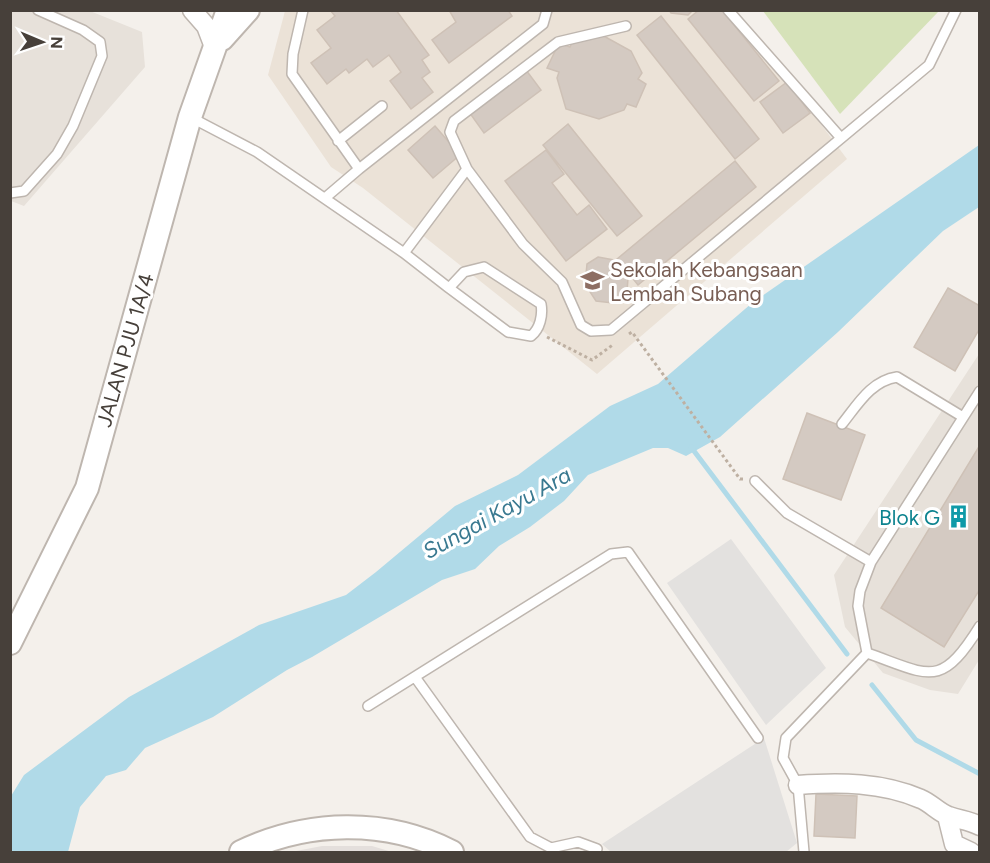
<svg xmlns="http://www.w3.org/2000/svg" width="990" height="863" font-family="Figtree,sans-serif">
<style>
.residential{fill:#e7e1da}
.industrial{fill:#e4dfdc}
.education{fill:#ebe2d7}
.green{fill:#d6e2b9}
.parking{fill:#e3e1df}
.water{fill:#b0dae8}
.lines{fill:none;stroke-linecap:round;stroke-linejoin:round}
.stream{stroke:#b0dae8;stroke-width:5}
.building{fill:#d4cac2;stroke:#cec1b6;stroke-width:1.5}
.service-casing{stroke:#beb6af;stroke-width:12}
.minor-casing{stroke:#beb6af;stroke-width:21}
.tertiary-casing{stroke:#beb6af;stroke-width:26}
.path{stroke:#beb0a2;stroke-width:3;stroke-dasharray:3 3;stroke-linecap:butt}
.service{stroke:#fff;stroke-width:9}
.minor{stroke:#fff;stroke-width:18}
.tertiary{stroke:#fff;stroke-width:22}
.labels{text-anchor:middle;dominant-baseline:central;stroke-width:6;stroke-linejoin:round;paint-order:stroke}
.education-label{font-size:21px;fill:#785e54;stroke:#fff;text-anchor:start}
.street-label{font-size:21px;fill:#47403a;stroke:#fff}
.culture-label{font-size:21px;fill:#0d838f;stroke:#fff;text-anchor:end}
.water-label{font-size:22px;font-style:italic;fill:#397990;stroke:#fff}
</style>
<rect width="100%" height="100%" fill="#f4f0eb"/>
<path class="residential" d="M10 11H90L142 32 145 67 24 206 11 201Z
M979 354V660L958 694 930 690 883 673 845 627 834 575Z"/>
<path class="industrial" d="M322 846H372L392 852H291Z"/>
<path class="education" d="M285 11H736L847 159 597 374 363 188 331 167 268 75Z"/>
<path class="green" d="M763 11H939L840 114Z"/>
<path class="parking" d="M731 539 826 668 766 725 667 583Z
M764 738 797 843 786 852H611L602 844Z"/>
<path class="water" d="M979 145V207L943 231 838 332 720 437 686 456 668 448H653L588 475 564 501 530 527 499 546 475 569 442 580 312 657 287 670 213 717 145 748 126 770 106 776 80 807 68 852H11V796L24 775 129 697 259 625 346 595 376 572 455 506 518 475 610 406 658 384 752 303Z"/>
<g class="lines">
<path class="stream" d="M691 447 847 654
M872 685 916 740 980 774"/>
</g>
<path class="building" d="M330 10H396L429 55 422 60 430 72 422 78 433 92 411 109 390 81 401 72 389 55 373 67 367 59 349 73 346 69 327 84 311 63 331 48 317 30 335 16Z
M449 10H508L512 16 449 63 432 40 456 22Z
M669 10H693L688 15 671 13Z
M699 10H722L779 81 754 101 688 19Z
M661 16 759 139 735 159 637 35Z
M600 34 631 51 642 73 638 79 646 84 636 107 627 104 624 110 599 119 566 109 557 78 559 72 547 68 559 43 570 47 573 41Z
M526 70 541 90 484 133 469 112Z
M787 82 810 113 783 133 760 102Z
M568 124 642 216 617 236 543 145Z
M435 126 460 155 433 178 408 150Z
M546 150 564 174 552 183 577 215 589 205 607 229 566 261 505 181Z
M735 161 756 187 638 285 617 259Z
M598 257 614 260 628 278 627 292 613 303 596 301 585 284 587 264Z
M948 288 980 306V328L955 371 914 347Z
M807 413 865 435 841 500 783 479Z
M980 445V589L944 647 881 608Z
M816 794 857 796 855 838 814 836Z"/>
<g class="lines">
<defs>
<path id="service" d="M303 10 293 54 292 74 359 169
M728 10 841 138
M192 118 257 152 404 253 449 288
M338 141 382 106
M467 169 523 244 562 282 581 325 591 331 611 330 929 65 956 10
M10 193 24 191 57 154 73 126 102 56 100 42 83 30 38 10
M325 198 359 169 543 24 547 10
M404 253 467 169 450 132 454 121 558 42 626 26
M484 267 541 304C543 315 540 329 531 336L508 332 449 288 464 272Z
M980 391 871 562 860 591 858 606 867 653C930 675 940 690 980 626
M842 424C858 404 871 381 897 377L963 417
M755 481 787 513 871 562
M415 677 530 837 551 848 578 842 597 849
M368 706 611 554 628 552 758 738
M804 852 798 785 783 758 786 738 867 653"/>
<path id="minor" d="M192 10 206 26 214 47
M798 785C839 782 882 782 921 799 931 803 939 813 949 816 960 820 968 820 980 826
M947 816 954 844 971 852"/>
<path id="tertiary" d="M222 39 248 10
M10 643 87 488 190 117 228 10
M241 852C307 820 386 818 452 852"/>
</defs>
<use href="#service" class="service-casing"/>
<use href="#minor" class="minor-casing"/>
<use href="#tertiary" class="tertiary-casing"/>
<path class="path" d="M629 334 632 332 740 479H743
M547 337 592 360 614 344"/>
<use href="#service" class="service"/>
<use href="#minor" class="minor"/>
<use href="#tertiary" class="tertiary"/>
</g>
<defs>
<symbol id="school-bare" viewBox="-9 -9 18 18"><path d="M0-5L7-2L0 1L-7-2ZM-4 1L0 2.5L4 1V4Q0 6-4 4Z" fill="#8d6e63" stroke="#fff" stroke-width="2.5" paint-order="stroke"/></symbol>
<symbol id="building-bare" viewBox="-9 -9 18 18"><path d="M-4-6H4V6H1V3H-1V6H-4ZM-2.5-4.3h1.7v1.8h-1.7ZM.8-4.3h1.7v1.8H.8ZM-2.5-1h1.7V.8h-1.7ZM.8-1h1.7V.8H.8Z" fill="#0f9aa8" stroke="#fff" stroke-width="2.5" paint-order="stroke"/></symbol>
</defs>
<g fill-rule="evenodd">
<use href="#school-bare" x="576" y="264" width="33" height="33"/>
<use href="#building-bare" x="942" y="500" width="33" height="33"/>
</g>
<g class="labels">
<g class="education-label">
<text x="610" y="269">Sekolah Kebangsaan<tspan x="610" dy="24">Lembah Subang</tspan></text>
</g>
<g class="street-label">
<text transform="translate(125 350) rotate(-74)">JALAN PJU 1A/4</text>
</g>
<g class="culture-label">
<text x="940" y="517">Blok G</text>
</g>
<g class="water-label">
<text transform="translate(497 513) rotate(-29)">Sungai Kayu Ara</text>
</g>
</g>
<rect width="990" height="863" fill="none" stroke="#47403a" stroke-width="24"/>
<g transform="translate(42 42) rotate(92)" stroke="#ffffff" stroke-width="4.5" paint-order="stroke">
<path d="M0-4.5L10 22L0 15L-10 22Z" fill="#47403a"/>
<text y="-9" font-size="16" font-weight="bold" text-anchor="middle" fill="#47403a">N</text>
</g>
</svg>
